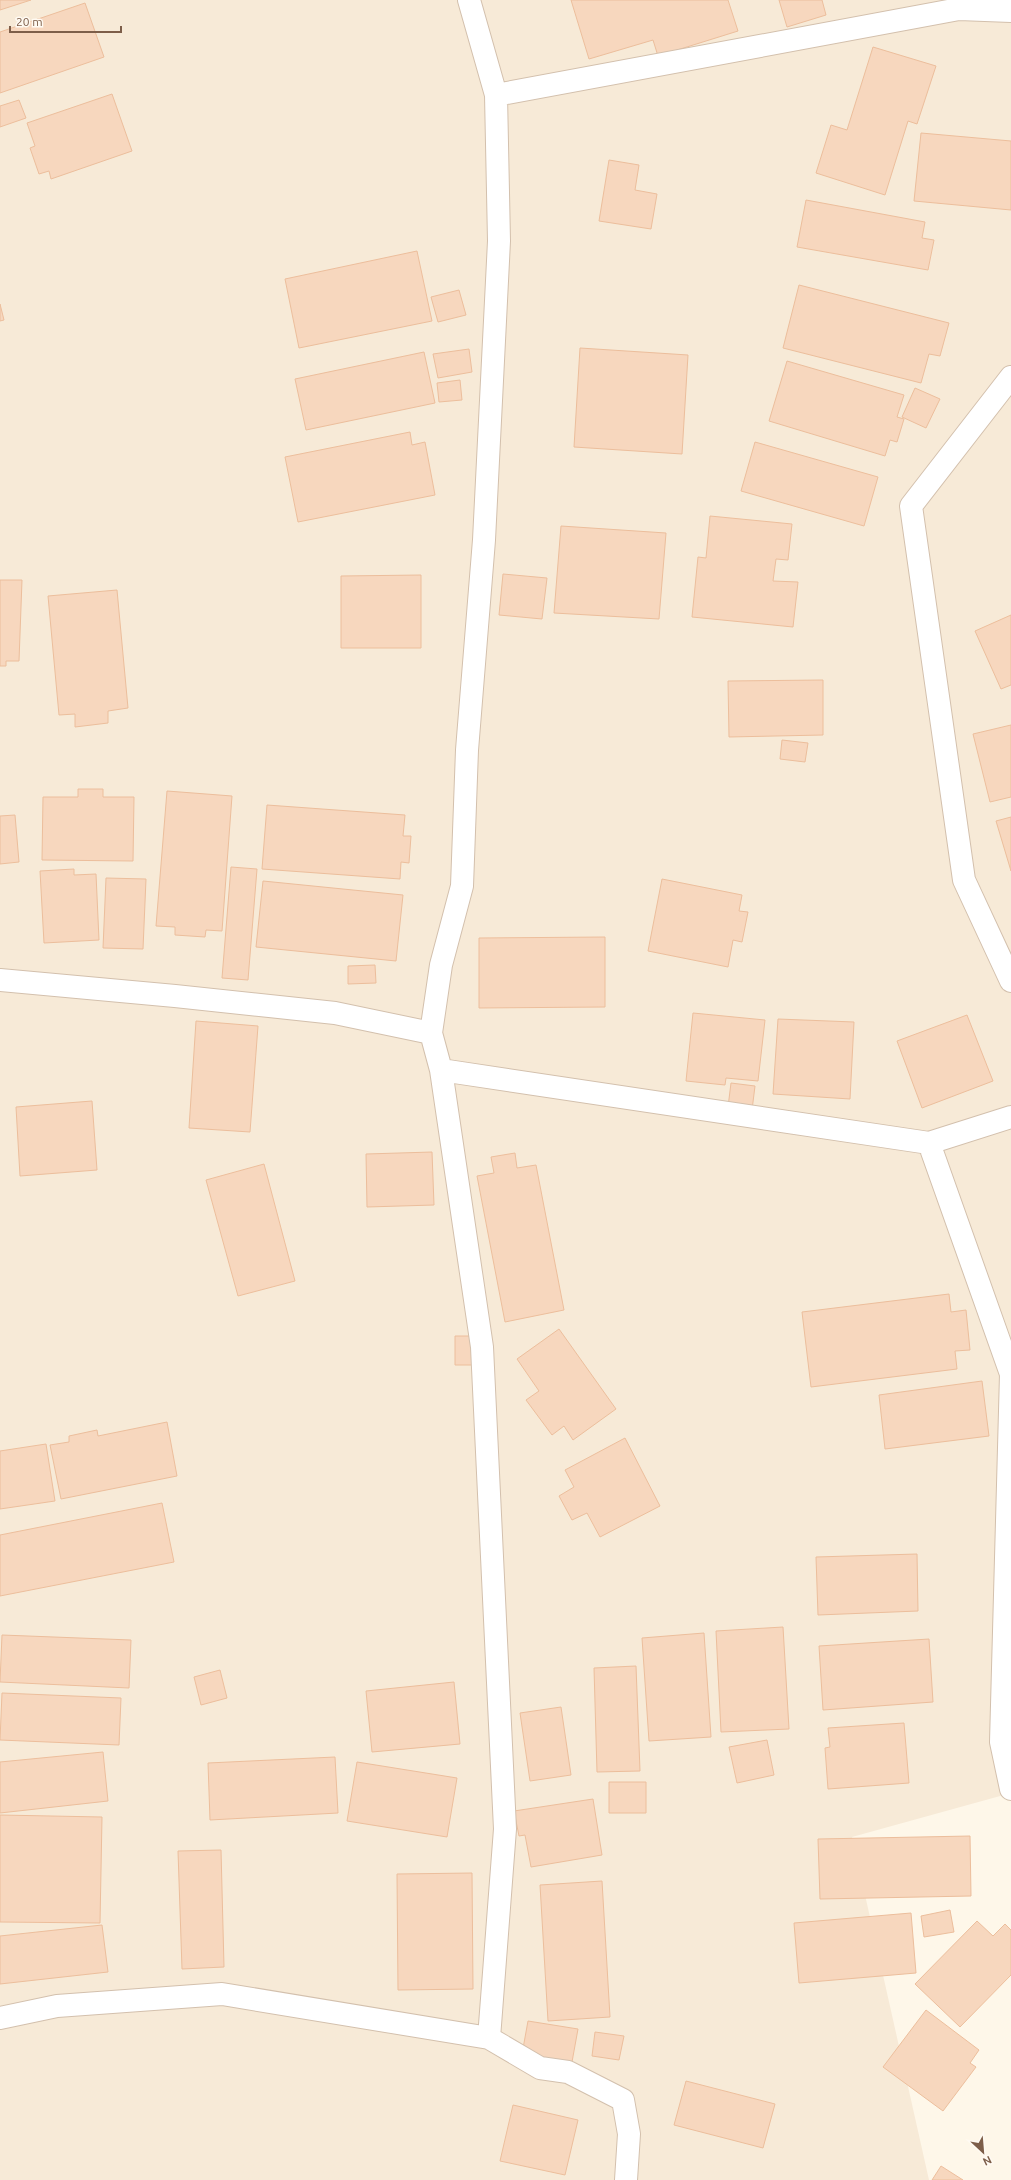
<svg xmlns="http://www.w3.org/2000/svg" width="1011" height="2180" font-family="Ubuntu,sans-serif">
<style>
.residential{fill:#f7ead7}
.building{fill:#f7d7be;stroke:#ecbe9c}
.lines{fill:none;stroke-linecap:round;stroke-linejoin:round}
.minor-casing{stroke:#d3c0ad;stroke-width:24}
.minor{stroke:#fff;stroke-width:22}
</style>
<rect width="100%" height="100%" fill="#fef7e9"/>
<path class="residential" d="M0 0H1011V1793L852 1837 929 2180H0Z"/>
<path class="building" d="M0 0H31L0 10Z
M571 0H728L738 31 658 56 653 40 589 59Z
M779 0H822L826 15 787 27Z
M85 3 104 57 0 93V32Z
M873 47 936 66 917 124 908 121 885 195 816 173 831 125 847 130Z
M112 94 132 151 51 179 49 171 39 174 30 148 35 146 27 123Z
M19 100 26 118 0 127V106Z
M921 133 1011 141V210L914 201Z
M609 160 639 165 635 190 657 194 651 229 599 221Z
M806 200 925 222 922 238 934 240 928 270 797 247Z
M417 251 432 321 299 348 285 279Z
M799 285 949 323 940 356 929 354 921 383 783 348Z
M459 290 466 315 438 322 431 297Z
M0 304 4 320 0 321Z
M580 348 688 355 682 454 574 447Z
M469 349 472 372 438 378 433 354Z
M424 352 435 403 306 430 295 379Z
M787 361 904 395 897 417 904 419 897 442 890 440 885 456 769 421Z
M460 380 462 400 439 402 437 383Z
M915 388 940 399 926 428 902 417Z
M410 432 412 445 425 442 435 495 298 522 285 457Z
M755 442 878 477 864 526 741 491Z
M710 516 792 524 788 560 776 559 773 581 798 582 793 627 692 617 698 557 706 558Z
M561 526 666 533 659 619 554 613Z
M503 574 547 578 542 619 499 615Z
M421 575V648H341V576Z
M0 580H22L19 661H6V666H0Z
M117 590 128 708 108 711V723L75 727V714L59 715 48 596Z
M1011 615V685L1001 689 975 631Z
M823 680V735L729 737 728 681Z
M1011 725V797L990 802 973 734Z
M782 740 808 743 805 762 780 759Z
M78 789H103V797H134L133 861 42 860 43 797H78Z
M167 791 232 796 222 931 206 930 205 937 175 935V927L156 926Z
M267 805 405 815 403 836H411L409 863 401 862 400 879 262 869Z
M15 815 19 862 0 864V816Z
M1011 817V871L996 821Z
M231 867 257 869 248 980 222 978Z
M74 869V875L96 874 99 940 44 943 40 871Z
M106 878 146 879 143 949 103 948Z
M662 879 742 895 739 911 748 912 742 942 733 940 728 967 648 951Z
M263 881 403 895 396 961 256 947Z
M605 937V1007L479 1008V938Z
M375 965 376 983 348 984V966Z
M693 1013 765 1020 758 1081 726 1078 725 1085 686 1081Z
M967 1015 993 1081 922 1108 897 1041Z
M778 1019 854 1022 850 1099 773 1094Z
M196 1021 258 1026 250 1132 189 1128Z
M731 1083 755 1086 752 1110 728 1107Z
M92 1101 97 1170 20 1176 16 1107Z
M432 1152 434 1205 367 1207 366 1154Z
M515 1153 517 1168 536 1165 564 1310 505 1322 477 1176 494 1173 491 1157Z
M264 1164 295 1281 238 1296 206 1180Z
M949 1294 951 1312 966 1310 970 1350 955 1351 957 1369 811 1387 802 1312Z
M559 1329 616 1409 573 1440 564 1426 552 1435 526 1400 539 1391 517 1359Z
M455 1336H473L474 1365H455Z
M982 1381 989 1436 885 1449 879 1395Z
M167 1422 177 1476 61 1499 50 1445 69 1442V1436L97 1430 98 1436Z
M625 1438 660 1506 600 1537 587 1513 572 1520 559 1496 574 1487 565 1470Z
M46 1444 55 1501 0 1509V1451Z
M162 1503 174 1562 0 1596V1535Z
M917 1554 918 1611 818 1615 816 1557Z
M783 1627 789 1729 721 1732 716 1631Z
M704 1633 711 1737 649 1741 642 1638Z
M2 1635 131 1640 129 1688 0 1682Z
M929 1639 933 1702 823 1710 819 1646Z
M636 1666 640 1771 597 1772 594 1668Z
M220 1670 227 1698 201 1705 194 1677Z
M454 1682 460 1744 372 1752 366 1691Z
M2 1693 121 1698 119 1745 0 1740Z
M561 1707 571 1775 530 1781 520 1713Z
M904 1723 909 1783 828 1789 825 1748 830 1747 828 1728Z
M767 1740 774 1775 737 1783 729 1747Z
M103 1752 108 1801 0 1813V1762Z
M335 1757 338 1813 210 1820 208 1763Z
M357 1762 457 1778 447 1837 347 1821Z
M609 1782H646V1813H609Z
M593 1799 602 1855 531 1867 525 1835 519 1836 514 1811Z
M0 1815 102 1817 100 1923 0 1922Z
M970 1836 971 1896 820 1899 818 1839Z
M221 1850 224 1967 182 1969 178 1851Z
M472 1873 473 1989 398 1990 397 1874Z
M602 1881 610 2017 548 2021 540 1885Z
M950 1910 954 1932 924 1937 921 1916Z
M911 1913 916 1973 799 1983 794 1923Z
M977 1921 993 1936 1005 1924 1011 1930V1975L960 2027 915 1984Z
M102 1925 108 1972 0 1984V1936Z
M926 2010 979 2050 970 2063 976 2067 943 2111 883 2067Z
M528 2021 578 2029 572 2062 522 2054Z
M595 2032 624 2036 619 2060 592 2056Z
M686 2081 775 2104 763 2148 674 2125Z
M513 2105 578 2120 565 2175 500 2161Z
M941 2166 963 2180H932Z"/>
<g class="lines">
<defs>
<path id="minor" d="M496 95 959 9 1011 11
M1011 377 911 506 964 880 1011 981
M0 980 175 996 335 1013 431 1033 441 965 462 886 467 750 484 540 499 241 496 95 469 0
M431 1033 441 1070 482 1347 505 1829 489 2038 540 2068 568 2072 623 2100 629 2134 626 2180
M441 1070 929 1143 1011 1117
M929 1143 1011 1374 1001 1742 1011 1789
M0 2018 57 2006 222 1994 489 2038"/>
</defs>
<use href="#minor" class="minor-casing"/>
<use href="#minor" class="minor"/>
</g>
<g transform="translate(983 2152) rotate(154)" stroke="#fffaf2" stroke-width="3" paint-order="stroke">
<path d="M0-3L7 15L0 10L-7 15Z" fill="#7d5e49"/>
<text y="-6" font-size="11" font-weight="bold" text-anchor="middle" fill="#7d5e49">N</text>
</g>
<path d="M10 26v6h111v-6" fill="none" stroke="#7d5e49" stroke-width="2"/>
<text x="16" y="26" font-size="12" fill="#7d5e49" stroke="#fffaf2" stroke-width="3" paint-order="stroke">20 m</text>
</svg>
